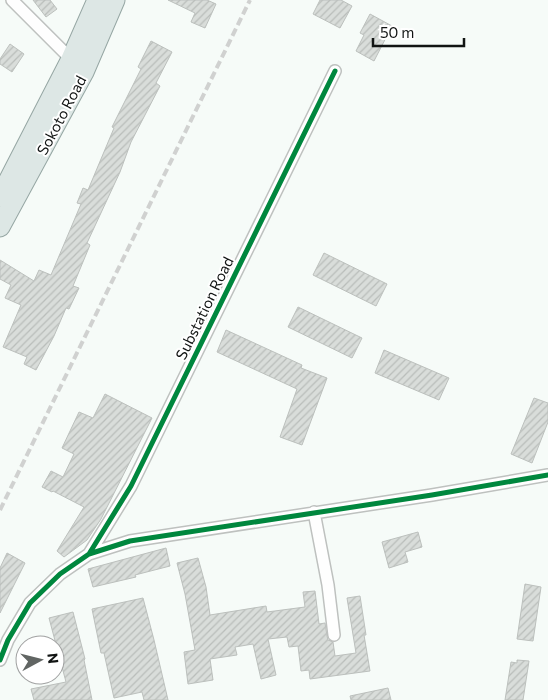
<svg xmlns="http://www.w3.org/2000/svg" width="548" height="700" font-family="Commissioner,sans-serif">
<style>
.building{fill:url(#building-hatch);stroke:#bcc0bd}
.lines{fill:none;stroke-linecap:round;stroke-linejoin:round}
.minor-casing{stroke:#bec1bf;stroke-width:14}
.primary-casing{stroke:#95a6a3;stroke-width:21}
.minor{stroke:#fefefe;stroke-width:11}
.primary{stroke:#dde7e5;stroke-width:19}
.rail{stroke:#d0d1d0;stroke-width:4;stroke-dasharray:8 4;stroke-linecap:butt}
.cycleway-casing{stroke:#fff;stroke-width:8}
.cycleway{stroke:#00873e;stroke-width:5}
.labels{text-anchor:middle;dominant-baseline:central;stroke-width:4;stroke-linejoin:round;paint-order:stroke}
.street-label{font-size:15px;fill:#111413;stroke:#fff}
</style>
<defs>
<pattern id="building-hatch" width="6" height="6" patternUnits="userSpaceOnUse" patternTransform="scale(1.25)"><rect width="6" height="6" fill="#d9ddda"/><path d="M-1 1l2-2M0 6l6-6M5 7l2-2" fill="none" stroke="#b9bdba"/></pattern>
</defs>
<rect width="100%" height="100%" fill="#f6fbf8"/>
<path class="building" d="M33 0H50L57 9 46 17Z
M168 0H207L216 4 205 28 191 22 195 13Z
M320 0H341L352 6 340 28 313 14Z
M370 14 392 26 374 61 356 51 364 35 360 33Z
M151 41 172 52 156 83 160 86 131 142 120 172 87 243 90 245 73 286 79 288 69 309 66 308 54 336 36 370 24 364 27 357 3 347 21 305 5 298 11 285 0 279V260L34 281 39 270 51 275 81 204 77 203 83 188 88 190 114 128 112 127 141 69 138 67Z
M10 44 24 54 12 72 0 64V59Z
M324 253 387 284 376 306 313 275Z
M298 307 362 338 352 358 288 327Z
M226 330 302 365 301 368 327 378 302 445 280 437 297 389 217 352Z
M384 350 449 378 439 400 375 373Z
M105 394 152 418 101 519 87 540 64 557 57 551 84 507 53 491 52 492 42 487 51 471 63 477 74 454 62 448 79 412 93 418Z
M534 398 548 403V422L532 463 511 454Z
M418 532 422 547 405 552 408 562 389 568 382 542Z
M166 548 170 566 135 575 136 577 93 587 88 569Z
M7 553 25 563 0 613V568Z
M198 558 206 587 210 615 266 606 267 612 305 607 303 592 315 591 319 624 325 623 327 636 328 640 333 642 335 656 356 653 347 598 360 596 366 635H364L370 671 310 679 309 670 301 671 298 646 289 647 287 637 268 639 276 675 261 679 253 644 235 647 237 655 210 659 213 680 188 684 184 652 195 650 185 594 177 563Z
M525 584 541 587 533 641 517 639Z
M143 598 154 640 168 700H144L142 692 114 698 104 653H101L92 609Z
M73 612 85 659 84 660 92 700H34L31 689 66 682 49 618Z
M517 660 529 661 523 700H505L511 662 517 663Z
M388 688 391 700H351L350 696Z"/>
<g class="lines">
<defs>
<path id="minor" d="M12 0 71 59
M314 512 328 585 334 635
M89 554 131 486 335 71
M0 660 8 640 30 603 60 574 89 554 130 541 432 495 548 475"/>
<path id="primary" d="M0 197 71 59 97 0
M0 227 84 72 115 0"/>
</defs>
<use href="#minor" class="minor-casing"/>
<use href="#primary" class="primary-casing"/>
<use href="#minor" class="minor"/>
<use href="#primary" class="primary"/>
<path class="rail" d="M0 510 250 0"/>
<defs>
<path id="cycleway" d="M89 554 131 486 335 71
M0 660 8 640 30 603 60 574 89 554 130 541 432 495 548 475"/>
</defs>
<use href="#cycleway" class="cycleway-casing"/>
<use href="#cycleway" class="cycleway"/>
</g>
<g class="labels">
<g class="street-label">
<text transform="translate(61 115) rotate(-62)">Sokoto Road</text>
<text transform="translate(204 308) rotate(-64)">Substation Road</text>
</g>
</g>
<g transform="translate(40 660) rotate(83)"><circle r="24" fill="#ffffff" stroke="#a0a1a1"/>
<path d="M0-4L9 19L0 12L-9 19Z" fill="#616563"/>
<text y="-8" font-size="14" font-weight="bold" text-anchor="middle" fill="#111413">N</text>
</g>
<path d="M373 38v8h91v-8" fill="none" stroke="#111413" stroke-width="2.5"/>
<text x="380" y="38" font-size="15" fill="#111413" stroke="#ffffff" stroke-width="4" paint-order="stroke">50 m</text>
</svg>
